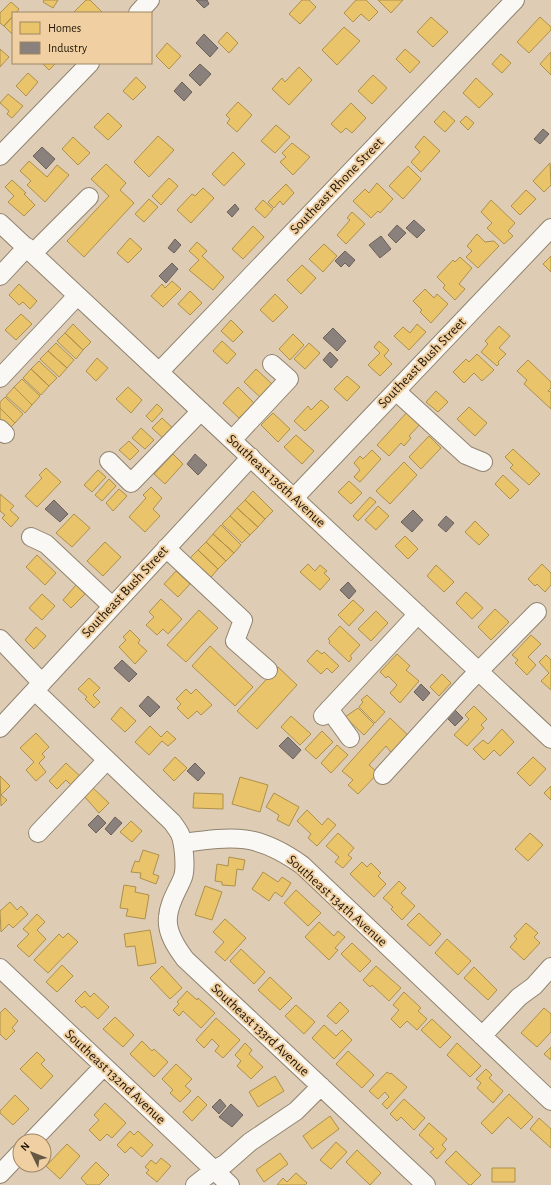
<svg xmlns="http://www.w3.org/2000/svg" width="551" height="1185" font-family="'Alegreya Sans',sans-serif">
<style>
.homes{fill:#e9c46a;stroke:#ad904c}
.industry{fill:#8a817c;stroke:#6b6159}
.lines{fill:none;stroke-linecap:round;stroke-linejoin:round}
.minor-casing{stroke:#908370;stroke-width:20}
.minor{stroke:#faf8f4;stroke-width:18}
.labels{text-anchor:middle;dominant-baseline:central;stroke-width:4;stroke-linejoin:round;paint-order:stroke}
.street-label{font-size:14px;fill:#221706;stroke:#f0d0a3}
</style>
<rect width="100%" height="100%" fill="#decdb4"/>
<path class="homes" d="M44 0H58L53 8 43 2Z
M86 0H90L103 13H76L74 12Z
M302 0H309L316 7 300 24 289 14Z
M356 0H366L378 12 369 21 361 14 353 22 344 13Z
M378 0H403L391 13Z
M11 2 19 9 16 13H13V16L4 26 0 23V13Z
M13 16V33L12 34 4 26Z
M431 17 448 32 433 47 417 32Z
M540 17 551 27V30L529 53 517 42Z
M344 27 360 41 337 65 322 50Z
M227 32 238 43 229 53 218 42Z
M167 43 181 56 169 69 156 56Z
M0 49 9 57 0 67Z
M405 49 420 62 410 73 396 59Z
M551 52V75L540 64Z
M501 54 511 63 502 73 492 64Z
M42 63H56L49 70Z
M299 67 312 80 289 105 272 89 282 78 285 82Z
M28 73 38 82 26 96 16 86Z
M373 75 387 88 372 104 358 91Z
M136 77 146 87 133 100 123 91Z
M476 78 493 94 479 108 463 93Z
M8 94 23 106 12 118 7 114 9 111 0 103Z
M238 102 252 115 237 132 227 123 230 119 226 115Z
M351 103 366 118 352 133 346 128 341 133 331 124Z
M444 111 455 121 445 132 434 122Z
M108 113 122 126 108 140 94 127Z
M466 116 474 123 468 130 460 122Z
M276 125 290 137 275 153 261 141Z
M158 136 174 150 149 177 134 162Z
M424 136 440 151 421 172 411 162 420 152 415 147Z
M73 137 90 153 78 165 62 149Z
M292 143 310 157 293 175 280 162 286 157 282 153Z
M233 152 245 164 224 186 212 174Z
M29 161 47 177 57 165 69 175 45 202 27 185 31 181 20 171Z
M550 163 551 185 544 192 533 181Z
M106 164 126 183 120 190 134 203 84 257 67 241 109 196 91 179Z
M408 166 421 179 403 199 389 186Z
M169 178 178 186 161 205 152 196Z
M12 180 26 193 24 194 35 205 24 216 8 202 14 196 5 187Z
M377 183 393 199 380 213 378 211 371 218 353 201 365 189 369 193Z
M286 184 294 193 283 205 280 201 274 208 268 202Z
M203 188 214 198 191 223 177 210 192 194 195 196Z
M526 190 536 199 520 215 511 206Z
M149 199 158 207 144 222 135 214Z
M263 200 273 209 265 218 255 209Z
M491 200 515 223 508 231 513 236 504 244 487 228 492 223 481 212Z
M352 212 365 224 346 244 337 235 350 220 347 218Z
M253 226 264 237 243 259 232 249Z
M477 234 485 242 494 241 499 246 478 268 466 257 472 251 467 246Z
M130 238 142 249 128 263 117 253Z
M197 242 207 251 202 256 224 277 213 290 189 270 199 260 189 251Z
M324 244 337 256 323 272 309 259Z
M551 256V272L543 264Z
M460 257 472 268 459 284 465 289 455 300 443 288 445 285 437 277 453 260 455 262Z
M302 265 316 278 301 294 287 280Z
M172 281 181 289 163 307 151 296 162 284 165 288Z
M19 284 37 301 30 309 23 302 19 305 9 295Z
M425 289 434 298 437 294 448 304 431 323 420 312 422 310 413 301Z
M190 291 202 303 190 315 178 304Z
M275 294 288 307 273 322 260 310Z
M21 314 32 324 16 340 5 330Z
M231 320 243 332 233 342 221 331Z
M73 324 91 342 83 350 65 333Z
M417 324 426 332 409 350 394 336 403 327 410 333Z
M499 326 510 336 499 348 506 354 498 362 499 364 497 366 481 352 488 344 485 341Z
M65 333 83 350 76 359 57 341Z
M293 334 304 345 290 360 279 349Z
M222 341 236 354 227 364 213 351Z
M379 341 389 350 384 356 392 364 380 376 368 365 380 353 374 347Z
M56 343 74 360 67 368 48 351Z
M309 343 320 353 305 369 294 359Z
M48 351 67 368 59 377 40 359Z
M477 354 494 370 482 381 474 373 464 383 453 372 466 359 469 362Z
M97 358 108 368 96 381 86 371Z
M528 360 551 382V388L548 391 551 392V409L524 384 527 380 517 371Z
M39 361 57 378 49 386 31 369Z
M31 369 49 386 41 395 23 378Z
M256 369 273 385 261 398 244 382Z
M347 376 360 387 347 401 334 389Z
M22 379 40 396 32 405 14 387Z
M14 387 32 405 25 413 6 396Z
M128 387 142 400 131 413 116 399Z
M238 387 254 403 239 418 223 403Z
M436 391 448 402 438 412 426 402Z
M5 397 23 414 15 423 0 408V402Z
M321 400 329 407 305 431 294 421 308 406 311 410Z
M157 404 163 410 152 422 146 416Z
M469 407 487 423 475 436 457 419Z
M0 408 15 423 7 431 0 424Z
M409 410 422 422 409 436 411 438 404 446 401 443 389 456 377 445Z
M273 413 290 429 278 442 261 425Z
M162 418 175 430 165 440 152 428Z
M141 428 154 440 145 449 132 438Z
M296 435 314 451 302 464 284 447Z
M429 436 441 448 421 469 409 457Z
M129 441 139 451 130 460 119 450Z
M513 449 540 474 529 485 510 468 513 465 505 457Z
M372 450 381 459 360 482 354 477 360 470 354 463 360 456 363 459Z
M173 454 183 464 165 484 154 474Z
M404 462 417 475 390 504 376 491Z
M46 468 61 482 37 507 25 496 42 478 39 475Z
M98 470 106 477 92 492 84 485Z
M503 475 519 490 510 499 495 484Z
M109 479 116 486 102 501 95 495Z
M349 481 362 493 351 504 338 492Z
M151 487 162 498 153 509 160 516 145 532 129 517 146 498 143 495Z
M119 489 127 496 113 511 106 503Z
M253 491 273 511 265 519 245 500Z
M0 494 14 506 10 510 19 518 11 527 2 518 5 515 0 511Z
M370 497 376 502 358 521 353 516Z
M245 500 265 519 258 527 237 508Z
M378 506 389 516 376 530 365 520Z
M237 508 258 527 250 535 230 516Z
M74 514 90 528 72 547 56 533Z
M230 516 250 535 242 543 222 524Z
M475 521 489 535 479 545 465 532Z
M221 525 241 545 234 553 213 534Z
M213 534 234 553 226 561 206 542Z
M405 536 418 549 408 559 395 546Z
M105 542 121 557 103 576 87 561Z
M206 542 226 561 218 569 198 550Z
M198 550 218 569 211 577 190 558Z
M37 555 56 573 45 585 26 567Z
M308 564 315 571 320 565 327 571 324 573 330 579 320 590 300 572Z
M542 564 551 573V585L545 592 537 584 535 586 528 579Z
M436 565 454 582 444 592 427 576Z
M176 571 190 584 178 597 164 584Z
M76 585 85 594 71 608 63 600Z
M466 592 483 608 472 619 456 603Z
M42 594 55 606 42 620 29 608Z
M161 599 182 619 168 634 163 629 157 635 146 625 154 617 149 612Z
M353 600 364 610 349 626 338 615Z
M495 609 509 622 491 640 478 627Z
M199 610 218 628 186 662 167 645Z
M376 611 388 623 371 641 358 629Z
M340 626 360 645 350 656 352 658 349 662 329 643 330 641 328 639Z
M36 627 46 636 34 649 25 640Z
M130 630 140 640 138 643 147 651 135 664 119 647 126 640 123 637Z
M531 635 541 644 528 657 536 665 527 675 515 663 518 660 512 655Z
M210 646 253 687 235 706 192 666Z
M317 650 322 654 324 652 339 666 332 673 327 668 321 674 307 661Z
M397 654 410 666 406 670 419 681 400 703 390 693 397 685 388 676 386 678 380 672Z
M546 655 551 660V690L541 681 549 673 539 662Z
M278 667 297 685 257 729 237 711Z
M442 674 451 683 439 696 430 687Z
M89 678 100 688 93 695 100 702 94 708 85 699 87 697 78 689Z
M186 689 191 694 196 689 212 705 201 715 197 711 188 719 177 708 181 704 176 699Z
M367 695 385 712 375 723 359 707 363 702 361 700Z
M474 706 487 719 481 725 484 728 467 746 454 735 469 719 465 715Z
M121 707 136 721 125 732 111 719Z
M358 708 374 724 364 735 345 717Z
M291 716 311 734 300 745 281 727Z
M390 718 412 739 395 757 386 746 369 765 378 773 358 794 348 785 353 780 342 771Z
M150 726 161 737 167 731 176 739 168 746 162 741 149 755 135 742Z
M502 729 514 742 500 756 494 750 484 760 473 749 483 740 488 744Z
M322 731 333 742 316 759 305 749Z
M36 733 49 747 42 754 45 757 39 763 46 772 36 781 26 770 34 762 20 748Z
M337 745 348 755 331 773 321 763Z
M175 757 187 768 174 781 163 770Z
M533 757 546 769 530 786 517 773Z
M66 763 82 778 73 787 66 780 57 789 49 781Z
M0 776 10 786 1 795 7 800 1 806Z
M240 777 268 785 260 812 232 804Z
M551 786V800L544 793Z
M93 788 109 803 99 813 84 796Z
M194 793 223 794V809L193 808Z
M274 793 299 807 289 826 277 820 279 815 266 807Z
M307 810 322 825 328 818 336 825 317 846 308 838 311 834 297 821Z
M131 821 142 831 132 842 120 832Z
M338 833 354 848 348 855 352 858 343 868 335 862 339 857 326 846Z
M530 833 543 845 528 861 515 849Z
M143 850 159 855 153 874 159 876 156 884 140 878 141 873 131 872 135 861 139 862Z
M229 857 245 860 243 870 237 869 235 886 222 885V882L215 881 217 864 228 866Z
M362 862 367 867 371 863 381 873 378 876 386 884 374 897 350 874Z
M263 872 278 882 282 877 291 883 282 897 275 892 269 901 252 889Z
M399 881 406 888 401 893 415 906 402 920 391 909 393 907 383 898Z
M124 885 136 887 135 892 149 895 145 919 126 916 128 909 120 908Z
M205 886 222 892 212 920 195 915Z
M296 890 321 913 308 926 284 903Z
M10 902 17 910 21 906 28 914 13 928 9 924 1 932 0 911Z
M419 913 441 934 430 946 407 925Z
M37 914 45 922 37 930 46 939 29 957 17 946 29 934 23 929Z
M225 919 246 938 225 961 215 952 224 942 213 932Z
M319 922 334 936 338 931 345 937 335 948 338 950 329 960 305 937Z
M526 923 538 933 534 937 540 943 524 960 510 947 517 939 514 936Z
M150 930 156 963 138 966 135 946 126 947 124 934Z
M68 933 78 942 48 973 34 960 59 934 63 938Z
M447 939 471 961 458 975 435 953Z
M352 943 371 961 360 972 341 954Z
M241 949 265 972 254 984 230 961Z
M62 965 73 976 57 992 46 982Z
M162 966 182 988 170 999 150 978Z
M376 966 401 988 389 1001 372 985 370 987 363 980Z
M474 967 497 990 488 1000 464 978Z
M270 977 292 998 280 1010 258 990Z
M85 991 90 997 94 993 109 1007 98 1019 84 1006 82 1008 75 1001Z
M187 991 197 1000 198 998 215 1013 201 1028 183 1011 179 1016 173 1010 179 1004 177 1002Z
M404 992 421 1008 418 1011 427 1019 417 1030 407 1021 400 1028 391 1019 399 1010 393 1005Z
M340 1002 349 1011 336 1024 327 1016Z
M296 1005 315 1022 304 1034 285 1016Z
M5 1008 18 1021 12 1028 15 1031 6 1040 0 1034V1013Z
M544 1008 551 1014V1032L537 1047 521 1033Z
M115 1017 134 1035 123 1047 103 1029Z
M216 1018 240 1040 223 1058 215 1051 219 1046 212 1039 204 1048 196 1040Z
M432 1019 451 1037 440 1048 421 1030Z
M324 1025 336 1036 342 1030 352 1040 334 1059 312 1038Z
M142 1041 152 1051 154 1049 168 1062 154 1077 130 1054Z
M245 1043 252 1050 249 1054 263 1067 251 1079 237 1066 241 1061 235 1055Z
M457 1043 481 1066 470 1077 447 1055Z
M551 1047V1060L544 1054Z
M348 1051 374 1075 362 1088 336 1064Z
M37 1052 45 1060 41 1064 53 1076 41 1089 20 1069Z
M176 1064 192 1079 185 1086 191 1091 180 1102 170 1093 173 1090 162 1079Z
M486 1069 492 1075 489 1078 503 1091 493 1103 477 1088 481 1083 476 1079Z
M387 1072 390 1074 391 1073 407 1087 387 1109 382 1104 389 1097 385 1092 378 1099 369 1091Z
M275 1076 284 1091 258 1107 249 1092Z
M509 1094 533 1117 521 1129 508 1117 492 1134 481 1123Z
M15 1095 29 1109 13 1125 0 1113V1111Z
M198 1096 207 1105 192 1121 183 1112Z
M404 1099 425 1118 414 1130 401 1117 397 1121 390 1114Z
M105 1103 126 1123 112 1138 107 1134 100 1141 89 1130 99 1120 94 1115Z
M330 1116 339 1129 312 1149 303 1136Z
M539 1118 551 1129V1148L530 1129Z
M429 1123 447 1139 442 1145 446 1149 437 1159 430 1152 434 1149 419 1135Z
M130 1131 134 1135 138 1131 153 1145 142 1157 131 1147 125 1153 117 1145Z
M336 1142 347 1152 331 1169 320 1160Z
M67 1144 80 1156 60 1179 46 1166Z
M357 1150 381 1173 370 1185 346 1162Z
M456 1151 481 1175 471 1185H469L445 1162Z
M280 1153 288 1164 264 1182 256 1170Z
M161 1158 171 1166 157 1182 146 1173 149 1170 145 1167 151 1160 156 1164Z
M96 1162 109 1175 99 1185H87L81 1178Z
M492 1168H515V1182H492Z
M296 1173 307 1183 305 1185H277L283 1178 287 1182Z"/>
<path class="industry" d="M196 0H207L209 4 204 8Z
M204 34 218 48 210 57 196 43Z
M200 64 211 74 200 86 189 75Z
M182 82 192 92 184 101 174 91Z
M543 129 549 134 540 144 534 139Z
M42 147 55 159 46 169 33 156Z
M235 204 239 209 232 217 227 212Z
M414 220 425 230 417 238 406 228Z
M397 225 406 233 396 243 388 235Z
M381 236 391 249 380 258 369 245Z
M175 239 181 245 174 253 168 248Z
M345 251 355 260 349 267 345 263 341 267 335 261Z
M172 263 178 269 166 283 159 276Z
M333 328 346 341 337 351 323 338Z
M330 352 338 360 331 368 323 360Z
M195 454 207 465 198 475 187 464Z
M54 500 68 514 60 522 45 509Z
M413 510 423 520 412 532 401 522Z
M446 516 454 523 446 532 438 525Z
M348 582 356 591 349 599 340 590Z
M122 660 137 674 129 682 114 668Z
M421 684 430 693 423 701 414 692Z
M148 696 160 707 150 717 139 706Z
M453 708 463 718 455 726 445 716Z
M288 737 301 750 293 759 279 746Z
M195 763 205 773 198 781 187 771Z
M98 815 106 823 96 833 88 825Z
M115 817 122 823 111 835 105 829Z
M220 1099 226 1106 219 1114 212 1107Z
M231 1104 243 1115 232 1127 219 1117Z"/>
<g class="lines">
<defs>
<path id="minor" d="M138 13 150 0
M0 156 90 63
M0 223 551 739
M33 253 89 197
M0 276 27 247
M159 372 515 0
M0 378 77 296
M396 391 466 455 483 462
M0 429 5 434
M232 440 289 379 272 364
M109 461 131 483 201 411
M294 498 551 228
M31 537 46 544 112 606
M166 548 243 620 235 641 268 670
M0 639 42 683
M35 691 172 822C175 826 178 830 180 834 184 843 186 868 183 877 178 890 169 902 168 917 166 932 176 947 185 959L426 1185
M329 709 350 738
M323 716 418 614
M0 728 251 457
M383 775 467 683 537 612
M38 833 107 760
M183 843C235 836 257 833 302 865L551 1101
M0 968 230 1185
M482 1036 519 997 534 986 551 967
M32 1141 104 1066
M0 1174 20 1153
M195 1185 214 1170 225 1164 250 1142 296 1111 321 1086"/>
</defs>
<use href="#minor" class="minor-casing"/>
<use href="#minor" class="minor"/>
</g>
<g class="labels">
<g class="street-label">
<text transform="translate(337 186) rotate(-46)">Southeast Rhone Street</text>
<text transform="translate(422 363) rotate(-46)">Southeast Bush Street</text>
<text transform="translate(276 481) rotate(43)">Southeast 136th Avenue</text>
<text transform="translate(125 592) rotate(-47)">Southeast Bush Street</text>
<text transform="translate(337 901) rotate(42)">Southeast 134th Avenue</text>
<text transform="translate(260 1030) rotate(43)">Southeast 133rd Avenue</text>
<text transform="translate(115 1077) rotate(43)">Southeast 132nd Avenue</text>
</g>
</g>
<rect x="12" y="12" width="140" height="52" fill="#f0d0a3" stroke="#9e8664"/>
<rect x="20" y="22" width="20" height="12" fill="#e9c46a" stroke="#9e8664"/>
<text x="48" y="32" font-size="12" fill="#221706">Homes</text>
<rect x="20" y="42" width="20" height="12" fill="#8a817c" stroke="#9e8664"/>
<text x="48" y="52" font-size="12" fill="#221706">Industry</text>
<g transform="translate(32 1153) rotate(313)"><circle r="19" fill="#f0d0a3" stroke="#9e8664"/>
<path d="M0-3L7 15L0 10L-7 15Z" fill="#645743"/>
<text y="-6" font-size="11" font-weight="bold" text-anchor="middle" fill="#221706">N</text>
</g>
</svg>
